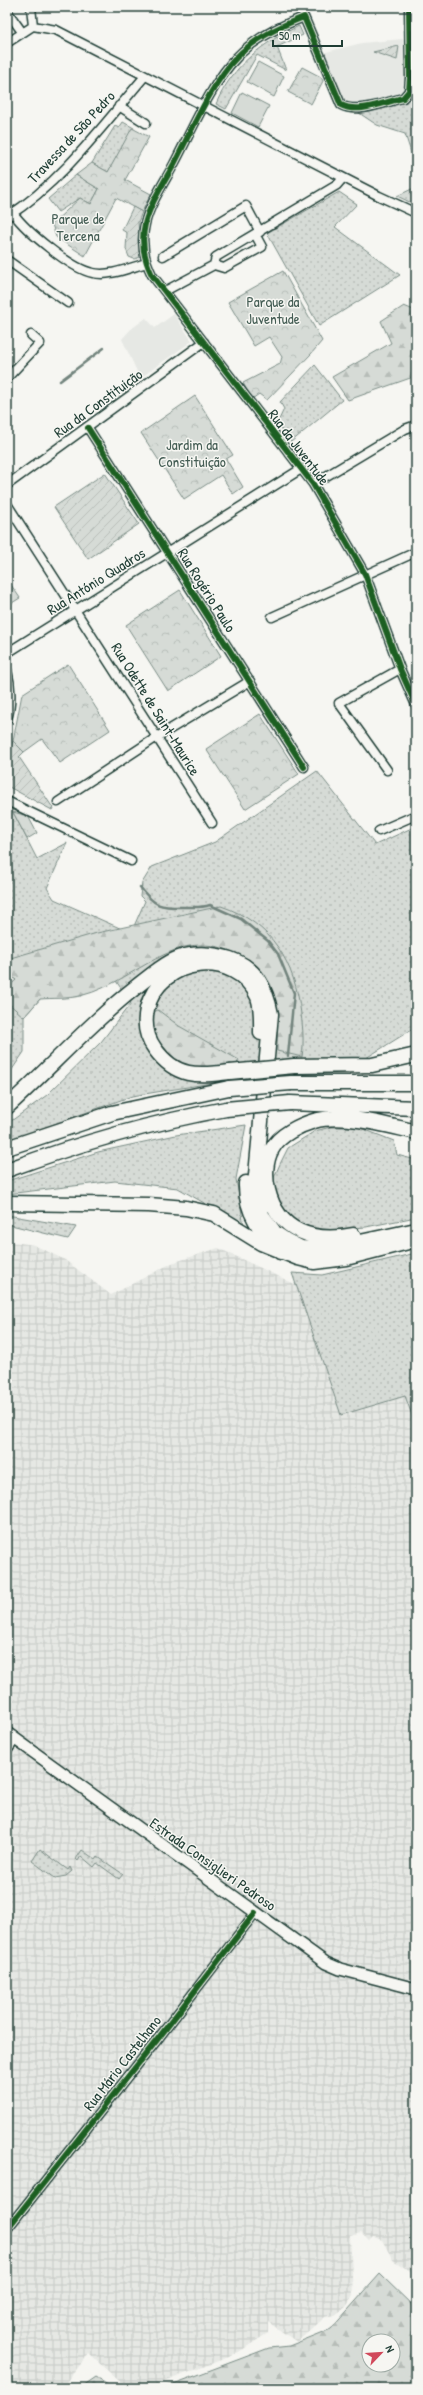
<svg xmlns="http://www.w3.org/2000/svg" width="423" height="2395" font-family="'Patrick Hand',sans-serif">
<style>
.built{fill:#e6e8e4}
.industrial{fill:url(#industrial-grid)}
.grass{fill:url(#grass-dots);stroke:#7a8c85}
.forest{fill:url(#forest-firs);stroke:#7a8c85;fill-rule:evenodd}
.park{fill:url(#park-crowns);stroke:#7a8c85}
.garden{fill:url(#garden-furrows);stroke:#7a8c85}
.pitch{fill:#d6dbd6;stroke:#7a8c85}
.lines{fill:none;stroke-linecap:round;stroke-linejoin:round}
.stream{stroke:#72847d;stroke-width:2.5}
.minor-casing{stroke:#1f3d34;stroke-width:11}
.secondary-casing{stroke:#1f3d34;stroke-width:14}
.motorway-casing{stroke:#1f3d34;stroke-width:17}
.minor{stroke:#f6f6f2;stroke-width:8}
.secondary{stroke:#f6f6f2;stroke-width:11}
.motorway{stroke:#f6f6f2;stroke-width:14}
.motorway-bridge-casing{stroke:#1f3d34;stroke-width:17;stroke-linecap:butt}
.motorway-bridge{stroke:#f6f6f2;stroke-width:14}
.cycleway-casing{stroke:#f6f6f2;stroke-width:8}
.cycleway{stroke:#1b5e20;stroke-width:6}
.labels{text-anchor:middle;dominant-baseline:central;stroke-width:3;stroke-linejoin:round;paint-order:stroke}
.street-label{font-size:15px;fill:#1f3d34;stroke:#f6f6f2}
.park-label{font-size:15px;fill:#445d54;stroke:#f6f6f2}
</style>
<defs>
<pattern id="industrial-grid" width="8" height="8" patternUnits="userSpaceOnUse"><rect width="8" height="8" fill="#e6e8e4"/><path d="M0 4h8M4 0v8" fill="none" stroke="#c5c8c4"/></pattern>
<pattern id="grass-dots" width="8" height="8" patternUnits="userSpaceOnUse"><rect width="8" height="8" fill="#d6dbd6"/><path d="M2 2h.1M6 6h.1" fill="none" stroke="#b7bdb8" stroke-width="1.8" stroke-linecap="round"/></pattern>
<pattern id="forest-firs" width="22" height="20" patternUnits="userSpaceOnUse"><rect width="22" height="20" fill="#d6dbd6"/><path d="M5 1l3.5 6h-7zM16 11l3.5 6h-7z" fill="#b7bdb8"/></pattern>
<pattern id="park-crowns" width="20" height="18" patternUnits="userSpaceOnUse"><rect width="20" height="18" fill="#d6dbd6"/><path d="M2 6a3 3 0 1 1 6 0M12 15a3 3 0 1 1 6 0" fill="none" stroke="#b7bdb8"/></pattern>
<pattern id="garden-furrows" width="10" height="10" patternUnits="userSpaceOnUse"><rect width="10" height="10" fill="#d6dbd6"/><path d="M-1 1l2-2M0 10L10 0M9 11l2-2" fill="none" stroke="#b7bdb8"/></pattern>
</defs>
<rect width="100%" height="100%" fill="#f6f6f2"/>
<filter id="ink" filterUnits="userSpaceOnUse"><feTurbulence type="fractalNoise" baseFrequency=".025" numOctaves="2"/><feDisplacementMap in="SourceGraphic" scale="8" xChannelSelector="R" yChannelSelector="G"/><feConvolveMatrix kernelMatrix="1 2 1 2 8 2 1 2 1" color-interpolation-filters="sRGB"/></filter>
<g filter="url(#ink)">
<path class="built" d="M412 38V95L354 108 340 99 322 53 362 43Z
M174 314 192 341 140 378 122 339 131 329 146 318 155 328Z"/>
<path class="industrial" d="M7 1241 34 1245 65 1260 111 1295 172 1263 218 1248 299 1286 416 1393V2275L393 2260 382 2240 373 2237 369 2241 361 2233 350 2236 353 2296 346 2307 335 2315 325 2317 297 2342 268 2322V2333L234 2355 148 2388 141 2384 127 2388 89 2354 63 2386 57 2388H7Z"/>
<path class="grass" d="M299 26 303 35 277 47 286 70 257 55 226 109 216 104C232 66 263 42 299 26Z
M416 74V168L405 134 377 125 356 111 401 103 414 97Z
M123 122 134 128 108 172 92 163 115 126 119 128Z
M76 175 99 189 91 204 80 198 58 212 48 199Z
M416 187V205L397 196Z
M339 192 357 204 335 227 400 275 319 326 267 233Z
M315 365 342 400 291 442 277 424 284 409 280 402Z
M317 771 375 845 416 826V1030H411L366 1058 132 1096 7 1141V1124L47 1095 101 1042 131 1003 116 981 80 996 42 997 24 1017V1052L7 1077V988L16 980 7 973V810L13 812 37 859 67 843 47 888 54 899 131 933 145 901 140 896 142 883 152 867 215 842Z
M246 1125 236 1179 244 1226 178 1188 115 1181 7 1194V1181L98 1152 176 1135Z
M331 1127H358L394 1141 397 1155 416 1160V1217L366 1227 316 1231 293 1222 282 1210 272 1182 280 1164 288 1148 315 1131Z
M7 1215 76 1227 68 1239 7 1224Z
M416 1253V1426L405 1396 341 1415 292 1273 322 1275Z
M40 1849 68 1870 70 1867 72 1871 66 1876 55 1878 32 1861Z
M82 1850 96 1860 98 1857 123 1874 119 1879 97 1863 94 1867 81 1856 78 1861 76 1859Z"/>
<path class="forest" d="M404 306 416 311V376L348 400 332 377 391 343 381 321Z
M221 906C272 923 295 963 301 1014 303 1029 304 1042 302 1057L277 1051C277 1037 279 1012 275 1000 260 958 217 934 175 950 143 962 114 988 80 996 67 999 53 998 40 999L24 1017 7 1002V988L16 980 7 973V959L97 933Z
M158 1010 179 1026 239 1060 236 1065C188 1072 157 1068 151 1013Z
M380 2274 416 2309V2388H163L269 2348 289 2346 331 2329ZM369 2341H393V2365H369Z
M96 2377 115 2388H80Z"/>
<path class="park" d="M302 67 321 77 323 81 311 104 288 92Z
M132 128 149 137 125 180 151 194 142 212 116 198 85 256 56 237 52 224 80 198 91 204 99 189 76 175 92 163 108 172Z
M283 271 322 341 311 354 267 400 259 394 252 399 243 383 280 364 282 357 269 337 254 346 228 302Z
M195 396 233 455 226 459 243 487 233 494 221 475 184 499 141 433Z
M7 579 20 598 7 606Z
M180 590 221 656 168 691 126 625Z
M68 664 110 730 60 763 42 739 24 752 13 741 22 694Z
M260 714 299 774 245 809 206 749Z
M13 812 28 816 37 833 27 839Z"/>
<path class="garden" d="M399 46 397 60 373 52Z
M133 207 142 212 138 222 141 257 134 259 129 257 126 249 127 233 122 230Z
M105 473 139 524 88 559 54 507Z
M13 741 24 752 19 757 53 808 52 810 7 786V757Z"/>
<path class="pitch" d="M258 62 284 76 274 97 247 82Z
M242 92 269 106 258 127 232 113Z"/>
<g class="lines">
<path class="stream" d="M60 381 104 348
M140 887C156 908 161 907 185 907 194 907 201 908 210 905L241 919 268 941 278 954 294 993 288 1056"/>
<defs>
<path id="minor" d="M31 7 33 26
M409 7 410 78 409 91 403 98C385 102 358 114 341 105L304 17C280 26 255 38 237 57 212 82 191 132 174 164 164 183 150 203 145 224 141 241 144 259 152 275L313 484 365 574 400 669 416 705
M7 11 22 32
M7 43 33 26 56 30 379 196 416 213
M119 106 146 123
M13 213C26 231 71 269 93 273 110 277 131 267 147 263
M7 217C62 182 103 125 145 76
M163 256 246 206 260 232
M7 260 68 303
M214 265 224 268 262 247 255 234
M165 291 214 265 216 257 337 185 343 178
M7 378 40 343 31 335
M88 428 304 767
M313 484 405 429 416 425
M7 485 204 342
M7 504 212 823
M272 617 416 552
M7 653 301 469
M7 670C11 685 12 704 7 719
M387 770 339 703 400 669
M7 801 131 861
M58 802 157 737 250 681
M379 831 416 815
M7 1751 15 1740
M7 2229 157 2040 255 1913"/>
<path id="secondary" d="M7 1733 326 1963 340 1969 416 1989"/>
<path id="motorway" d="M294 1066 372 1065 416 1055
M230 1072C197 1076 176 1078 155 1049 146 1037 144 1023 147 1009 159 957 235 947 258 997 262 1008 261 1022 261 1033
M291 1083H416
M290 1103 416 1108
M7 1107C50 1068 90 1023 136 987 150 976 164 964 179 958 195 952 215 954 230 959 257 968 266 989 271 1014L255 1186 262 1215 275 1233 287 1241 301 1248 323 1250 416 1230
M7 1148 112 1113 229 1088
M7 1170C80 1143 149 1123 226 1109
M246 1183C245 1212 261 1232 280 1252
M7 1203 149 1205 186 1208 214 1214 261 1243 298 1258 314 1262 346 1258 416 1240
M353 1235C314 1243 278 1232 268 1190 265 1178 265 1161 272 1149 279 1135 300 1125 314 1121 343 1113 387 1125 416 1132"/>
</defs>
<use href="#minor" class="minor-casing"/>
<use href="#secondary" class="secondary-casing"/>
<use href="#motorway" class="motorway-casing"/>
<use href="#minor" class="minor"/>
<use href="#secondary" class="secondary"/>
<use href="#motorway" class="motorway"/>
<defs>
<path id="motorway-bridge" d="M230 1072 294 1066
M229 1088 291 1083
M226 1109 290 1103"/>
</defs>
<use href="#motorway-bridge" class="motorway-bridge-casing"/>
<use href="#motorway-bridge" class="motorway-bridge"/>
<defs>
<path id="cycleway" d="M409 7 410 78 409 91 403 98C385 102 358 114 341 105L304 17C280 26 255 38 237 57 212 82 191 132 174 164 164 183 150 203 145 224 141 241 144 259 152 275L313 484 365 574 400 669 416 705
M88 428 304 767
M7 2229 157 2040 255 1913"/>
</defs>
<use href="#cycleway" class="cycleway-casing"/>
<use href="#cycleway" class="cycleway"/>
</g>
</g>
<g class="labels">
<g class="street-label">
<text transform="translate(71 137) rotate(-47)">Travessa de São Pedro</text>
<text transform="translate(98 403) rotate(-36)">Rua da Constituição</text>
<text transform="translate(299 447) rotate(53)">Rua da Juventude</text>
<text transform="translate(96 581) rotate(-32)">Rua António Quadros</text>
<text transform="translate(207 590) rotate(58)">Rua Rogério Paulo</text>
<text transform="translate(156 709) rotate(58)">Rua Odette de Saint-Maurice</text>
<text transform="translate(213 1864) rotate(35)">Estrada Consiglieri Pedroso</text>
<text transform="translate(122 2063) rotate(-52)">Rua Mário Castelhano</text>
</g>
<g class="park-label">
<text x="78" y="218">Parque de<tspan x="78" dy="17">Tercena</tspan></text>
<text x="273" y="301">Parque da<tspan x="273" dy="17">Juventude</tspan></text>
<text x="192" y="444">Jardim da<tspan x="192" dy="17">Constituição</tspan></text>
</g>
</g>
<rect width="423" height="2395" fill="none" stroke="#f6f6f2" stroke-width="24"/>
<rect x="12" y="12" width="399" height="2371" fill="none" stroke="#1f3d34" stroke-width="1.5" filter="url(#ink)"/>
<g transform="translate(381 2353) rotate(65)"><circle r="19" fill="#f6f6f2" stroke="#a0aca6"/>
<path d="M0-3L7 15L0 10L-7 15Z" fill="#d1495b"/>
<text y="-6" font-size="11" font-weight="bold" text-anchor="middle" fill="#1f3d34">N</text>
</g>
<path d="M273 40v6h69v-6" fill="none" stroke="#1f3d34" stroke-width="2"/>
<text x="279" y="40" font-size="12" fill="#1f3d34" stroke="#f6f6f2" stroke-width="3" paint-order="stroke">50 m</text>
</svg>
